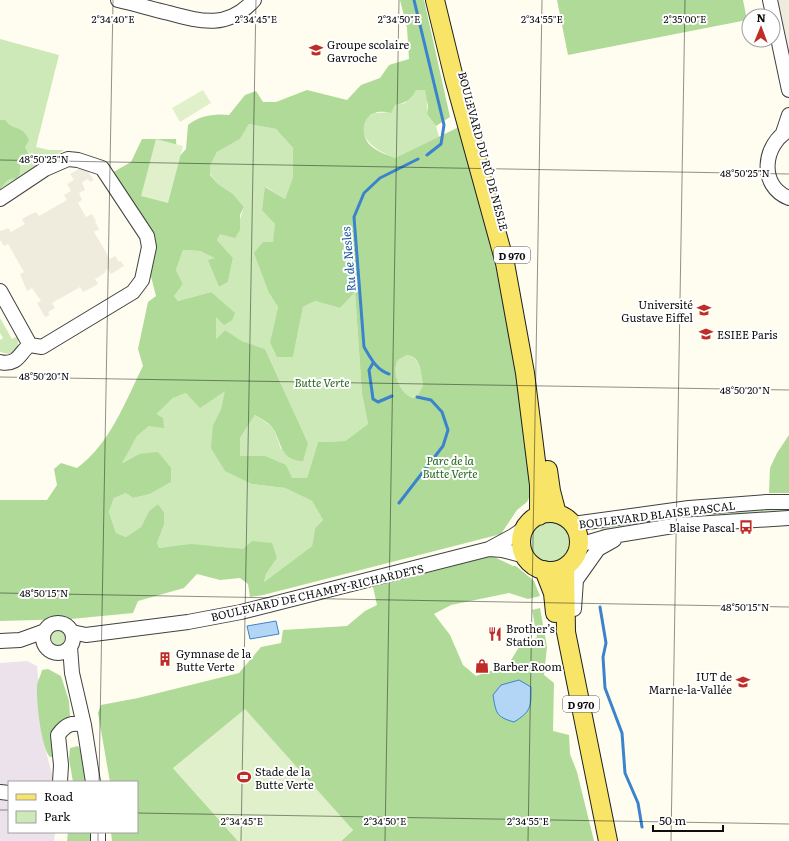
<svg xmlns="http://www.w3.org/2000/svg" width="789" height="841" font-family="Literata,serif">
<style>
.industrial{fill:#ece2ec}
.green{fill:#cde9b8}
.forest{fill:#afda98;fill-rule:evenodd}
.pitch{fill:#dff0ca}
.plaza{fill:#efecde}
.water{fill:#b4d6f6;stroke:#3b83cd}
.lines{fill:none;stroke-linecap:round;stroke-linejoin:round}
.stream{stroke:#3b83cd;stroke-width:3}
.minor-casing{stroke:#414141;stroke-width:16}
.major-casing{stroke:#1f1f1f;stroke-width:20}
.minor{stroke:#fff;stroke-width:14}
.major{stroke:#f8e466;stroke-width:18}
.ticks{fill:none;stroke:#0e0e0e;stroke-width:1;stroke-opacity:0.45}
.labels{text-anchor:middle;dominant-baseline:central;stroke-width:4;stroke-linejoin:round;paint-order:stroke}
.shield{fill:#fff;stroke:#565656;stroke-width:1}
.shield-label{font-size:10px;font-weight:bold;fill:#0e0e0e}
.poi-label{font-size:11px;fill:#0e0e0e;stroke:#fff;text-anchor:start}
.street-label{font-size:11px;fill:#0e0e0e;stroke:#fff}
.park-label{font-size:11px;font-style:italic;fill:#25661e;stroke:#fff}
.water-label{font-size:12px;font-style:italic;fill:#1756a0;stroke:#fff}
.ticks-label{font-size:10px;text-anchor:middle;fill:#0e0e0e;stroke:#fff;stroke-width:4;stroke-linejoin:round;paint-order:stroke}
</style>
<rect width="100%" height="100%" fill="#fffdef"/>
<path class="industrial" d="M27 661 37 666 44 744 54 782H9V832H55L54 841H0V663Z"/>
<path class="green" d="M0 39 59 55 36 147 49 150H64L0 192Z
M416 90H425L427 94V114L436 126 439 137 395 158C378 151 356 140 366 118L375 113 391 112 395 105 405 103Z
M249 124 276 129 293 148V177L285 199 266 187 262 209 275 224 269 293 278 307 270 342 293 357 303 307 315 301 340 308 355 291 362 394 368 424 345 441 318 442 307 478H292L265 456H240V438L255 415 273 427 281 449 308 443 265 349 242 341 225 330 216 339V317L211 292 178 301 174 296 183 284 176 270 183 250 200 251 216 258 209 260 219 287 228 282 233 258 217 240 220 233 240 230 239 222 244 207 233 194 218 184 210 174V166L217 152 240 139Z
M0 318 12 339 18 336V347L9 354 0 352V340L3 338 0 333Z
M407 355C421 357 421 374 423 385L417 397 413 398C400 394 391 372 398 360Z
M226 390 221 409 213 425 252 484 285 488 312 501 323 520 315 528 312 546 264 582 266 574 277 558C232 546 204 543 159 548L157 543 164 525V512L158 504 149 511 141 527 126 537 116 533 109 512 114 498 126 493 133 498 150 494 171 482 139 454 121 463 137 436 149 426 155 414 173 398 186 393Z
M789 506V514L602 534 600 526 639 519Z
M528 541a22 22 0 1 1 44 0a22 22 0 1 1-44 0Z
M51 638a8 8 0 1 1 16 0a8 8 0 1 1-16 0Z"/>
<path class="forest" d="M400 0H424L450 117 436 126 427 114 428 106 425 90H416C411 100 405 103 395 105L391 113C386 112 379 111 375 113 361 117 361 136 370 145 376 151 387 155 395 158L459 127 492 247 516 372 533 489 527 502 517 510 501 534 263 595 250 597 248 584 240 578 220 580 197 574 184 588 138 601 133 613 71 619 0 621V500H47L57 485 54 469 61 463 77 468C110 444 125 402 143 366L138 349 148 302 156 296 149 269 156 250 153 236 112 173 131 162 142 139H176L177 159 186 149 188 125C198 116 215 113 229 115L245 95 256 91 263 102H276L307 90 347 100 361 85 380 78 389 65 409 59 407 28ZM249 124 276 129 293 148V177L285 199 265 187 262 210 275 224 273 242H263L254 253 269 293 278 307 270 342 277 357H293L303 307 315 301 340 308 355 292 362 394 368 424 345 441 318 442 307 478H292L286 465 265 456H240V438L255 415C261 419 270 423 273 428 282 444 280 460 303 461L308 443 265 349 242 341 225 330 216 339V317L224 325 232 320 235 313 211 292 178 301 174 296 183 284 176 270 183 250 200 251 215 258 208 260 219 287 228 282 233 258 217 240 220 234 235 238 240 230V215L244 207 233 194 218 184 210 175V166L217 152 240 139ZM407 355C421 356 421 374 423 385L417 397 413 398C400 394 391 372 398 360ZM225 391 221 409 213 425 211 448 225 471 252 484 285 488 312 501 323 520 315 528 312 546 264 582 266 574 277 558 272 543 252 541 243 549 191 544 159 548 157 543 164 525V512L158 504 149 511 141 527 126 537 116 533 109 512 114 498 126 493 133 498 150 494 171 482V468L158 452 139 454 122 463 137 436 149 426 164 428 163 418 156 414 173 398 186 393 200 408Z
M557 0H743L747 20 568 55Z
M0 120H5C15 133 21 123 29 140L25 147 28 153C15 164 24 169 17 179 7 177 5 183 0 190Z
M789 435V493H769L770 468 777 453Z
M492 556 513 566H516L534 581 540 596 528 599 509 593 451 605 434 614 450 635 463 665 476 676 508 665 521 644 537 637 532 610 540 608 547 647 544 675 554 683 553 731 569 735 570 754 577 772 594 841H341L353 830 173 768 238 841H112L111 832H137V782H110L98 713 101 705 138 698 239 673 261 647 281 643 283 630 347 626 365 611 377 605 373 587Z
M48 669 61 676 69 701 70 716 62 721 54 757H50C41 748 36 699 37 685 38 680 41 675 42 670Z
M78 746 84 755 87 782H73L69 759 70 748Z
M68 832H94L93 841H67Z"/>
<path class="pitch" d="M203 90 211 103 180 122 172 108Z
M156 139 183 146 168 203 141 196Z
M245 709 353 830 341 841H238L173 768Z"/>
<path class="plaza" d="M778 0H789V54Z
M84 166 94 180 90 182 88 179 82 182 85 190 79 193 82 200 78 203 86 217 92 214 96 221 95 222 99 229 94 232 110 259 115 256 119 262 121 261 124 266 111 274 108 269 105 270 106 272 95 279 98 284 91 288 83 292 80 287 52 303 55 308 48 312 50 315 45 317 37 303 41 301 39 298 32 288 27 291 20 274 24 272 8 244 4 246 0 240V230L1 231 8 228 11 232 25 224 22 219 29 215 36 212 39 216 67 200 64 195 71 191 67 184 74 180 70 174Z"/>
<path class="water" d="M276 621 279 634 250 639 247 626Z
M519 680 531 687C531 706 532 711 514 722 496 717 496 713 493 695L501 685Z"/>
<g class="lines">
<path class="stream" d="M414 0 444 125 441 144 427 155
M373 363 369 370 373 399 378 402 392 396
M389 374C376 370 370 357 364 347L354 217 364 193 380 178 418 159
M399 503 443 446 448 430 442 412 431 400 417 397
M600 607 606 643 603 657 605 688 622 733 625 773 638 803 642 827"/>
<defs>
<path id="minor" d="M118 0C135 4 152 9 169 13 202 22 228 29 254 0
M770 0 789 90
M789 130C763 144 758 186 789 198
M783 133 789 115
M0 199 45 169 68 159 78 160 102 168 147 236 149 247 142 280 133 292 42 347 30 345 0 291
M0 362C19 366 20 351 30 345
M573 524 689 508 767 502H789
M579 545 606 537 679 525 789 518
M489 549 502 550 525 556
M574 609 576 580 598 549 614 540
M43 638a15 15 0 1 1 30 0a15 15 0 1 1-30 0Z
M72 632 86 635 188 622 241 612 489 549 513 536 526 527
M0 641 20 640 45 631
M70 647 72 673 84 725 93 782
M60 782 61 765 58 735C66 724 72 722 84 725
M0 792 9 793
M98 841V832"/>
<path id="major" d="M435 0 454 78 505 263 525 373 539 485V516
M548 470 551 491 557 514
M521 542a29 29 0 1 1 58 0a29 29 0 1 1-58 0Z
M565 567 566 632 608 841
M544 570 553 593 555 613"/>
</defs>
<use href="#minor" class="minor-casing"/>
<use href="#major" class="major-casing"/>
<use href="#minor" class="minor"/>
<use href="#major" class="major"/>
</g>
<path class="ticks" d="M0 160 789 174M0 377 789 390M0 593 789 607M99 782 113 0M0 810H9M137 813 789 824M98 841V832M241 841 256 0M385 841 399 0M528 841 542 0M671 841 685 0"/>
<defs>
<symbol id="school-bare" viewBox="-9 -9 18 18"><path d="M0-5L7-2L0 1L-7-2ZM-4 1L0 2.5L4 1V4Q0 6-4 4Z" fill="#be2e26" stroke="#fff" stroke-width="2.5" paint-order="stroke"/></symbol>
<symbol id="university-bare" viewBox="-9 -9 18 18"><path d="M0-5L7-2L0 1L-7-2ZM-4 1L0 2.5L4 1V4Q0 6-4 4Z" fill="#be2e26" stroke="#fff" stroke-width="2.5" paint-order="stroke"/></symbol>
<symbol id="bus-bare" viewBox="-9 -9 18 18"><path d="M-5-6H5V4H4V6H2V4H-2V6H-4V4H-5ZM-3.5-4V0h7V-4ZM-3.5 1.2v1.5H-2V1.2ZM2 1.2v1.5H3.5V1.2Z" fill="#be2e26" stroke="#fff" stroke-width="2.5" paint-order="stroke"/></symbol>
<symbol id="restaurant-bare" viewBox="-9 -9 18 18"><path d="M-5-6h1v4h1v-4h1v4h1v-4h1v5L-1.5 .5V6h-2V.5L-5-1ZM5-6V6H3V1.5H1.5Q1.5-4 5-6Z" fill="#be2e26" stroke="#fff" stroke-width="2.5" paint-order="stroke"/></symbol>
<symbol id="building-bare" viewBox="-9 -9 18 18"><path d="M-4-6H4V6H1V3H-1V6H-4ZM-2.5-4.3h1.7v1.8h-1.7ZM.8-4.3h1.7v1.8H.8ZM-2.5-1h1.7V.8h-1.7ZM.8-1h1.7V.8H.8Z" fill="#be2e26" stroke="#fff" stroke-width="2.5" paint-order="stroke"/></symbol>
<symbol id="shop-bare" viewBox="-9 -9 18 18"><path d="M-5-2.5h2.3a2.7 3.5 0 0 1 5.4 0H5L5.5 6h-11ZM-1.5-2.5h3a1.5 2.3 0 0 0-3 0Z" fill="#be2e26" stroke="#fff" stroke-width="2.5" paint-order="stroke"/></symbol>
<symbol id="stadium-bare" viewBox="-9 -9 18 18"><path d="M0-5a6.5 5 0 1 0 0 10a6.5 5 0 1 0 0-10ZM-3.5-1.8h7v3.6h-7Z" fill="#be2e26" stroke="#fff" stroke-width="2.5" paint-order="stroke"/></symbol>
</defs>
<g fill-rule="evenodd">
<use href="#school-bare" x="306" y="40" width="20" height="20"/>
<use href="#university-bare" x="694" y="300" width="20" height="20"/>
<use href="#university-bare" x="696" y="324" width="20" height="20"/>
<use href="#bus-bare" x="736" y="517" width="20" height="20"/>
<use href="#restaurant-bare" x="485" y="624" width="20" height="20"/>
<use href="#building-bare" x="155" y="649" width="20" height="20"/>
<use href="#shop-bare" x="472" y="656" width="20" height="20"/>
<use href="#university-bare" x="733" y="672" width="20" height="20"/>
<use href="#stadium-bare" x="234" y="767" width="20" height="20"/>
</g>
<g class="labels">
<g class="shield">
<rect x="494" y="247" width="36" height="16" rx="3"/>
<rect x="563" y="696" width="36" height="16" rx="3"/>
</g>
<g class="shield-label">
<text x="512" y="255">D 970</text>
<text x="581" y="704">D 970</text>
</g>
<g class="poi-label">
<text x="327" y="44">Groupe scolaire<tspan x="327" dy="13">Gavroche</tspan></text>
<text x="693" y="304" text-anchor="end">Université<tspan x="693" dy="13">Gustave Eiffel</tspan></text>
<text x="717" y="334">ESIEE Paris</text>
<text x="735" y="527" text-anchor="end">Blaise Pascal</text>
<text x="506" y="628">Brother’s<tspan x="506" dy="13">Station</tspan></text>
<text x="176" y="653">Gymnase de la<tspan x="176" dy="13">Butte Verte</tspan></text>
<text x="493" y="666">Barber Room</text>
<text x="732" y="676" text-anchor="end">IUT de<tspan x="732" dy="13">Marne-la-Vallée</tspan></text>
<text x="255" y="771">Stade de la<tspan x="255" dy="13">Butte Verte</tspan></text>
</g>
<g class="street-label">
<text transform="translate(484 151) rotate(75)">BOULEVARD DU RÛ DE NESLE</text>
<text transform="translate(657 514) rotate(-7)">BOULEVARD BLAISE PASCAL</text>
<text transform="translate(317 592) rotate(-13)">BOULEVARD DE CHAMPY-RICHARDETS</text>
</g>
<g class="park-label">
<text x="322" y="382">Butte Verte</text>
<text x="450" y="460">Parc de la<tspan x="450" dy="13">Butte Verte</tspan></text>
</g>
<g class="water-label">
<text transform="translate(348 259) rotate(-95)">Ru de Nesles</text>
</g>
</g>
<g class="ticks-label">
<text x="113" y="23">2°34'40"E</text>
<text x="256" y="23">2°34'45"E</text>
<text x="399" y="23">2°34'50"E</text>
<text x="542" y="23">2°34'55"E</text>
<text x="685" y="23">2°35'00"E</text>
<text x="44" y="163">48°50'25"N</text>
<text x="745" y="177">48°50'25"N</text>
<text x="44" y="380">48°50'20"N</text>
<text x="745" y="394">48°50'20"N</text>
<text x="44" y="597">48°50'15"N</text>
<text x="745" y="611">48°50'15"N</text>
<text x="242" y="825">2°34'45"E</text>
<text x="385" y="825">2°34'50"E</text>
<text x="528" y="825">2°34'55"E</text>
</g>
<rect x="8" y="781" width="130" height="52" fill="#ffffff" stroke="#9f9f9f"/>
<rect x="16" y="794" width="20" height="6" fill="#f8e466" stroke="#9f9f9f"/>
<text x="44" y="801" font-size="12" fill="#0e0e0e">Road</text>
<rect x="16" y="811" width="20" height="12" fill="#cde9b8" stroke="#9f9f9f"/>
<text x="44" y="821" font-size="12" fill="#0e0e0e">Park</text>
<g transform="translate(761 28) rotate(1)"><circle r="19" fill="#ffffff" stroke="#9f9f9f"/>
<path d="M0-3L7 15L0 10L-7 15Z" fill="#be2e26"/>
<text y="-6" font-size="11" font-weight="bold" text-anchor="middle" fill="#0e0e0e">N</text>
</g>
<path d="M653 825v6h70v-6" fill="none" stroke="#0e0e0e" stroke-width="2"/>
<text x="659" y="825" font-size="12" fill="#0e0e0e" stroke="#ffffff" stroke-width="3" paint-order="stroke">50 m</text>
</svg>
